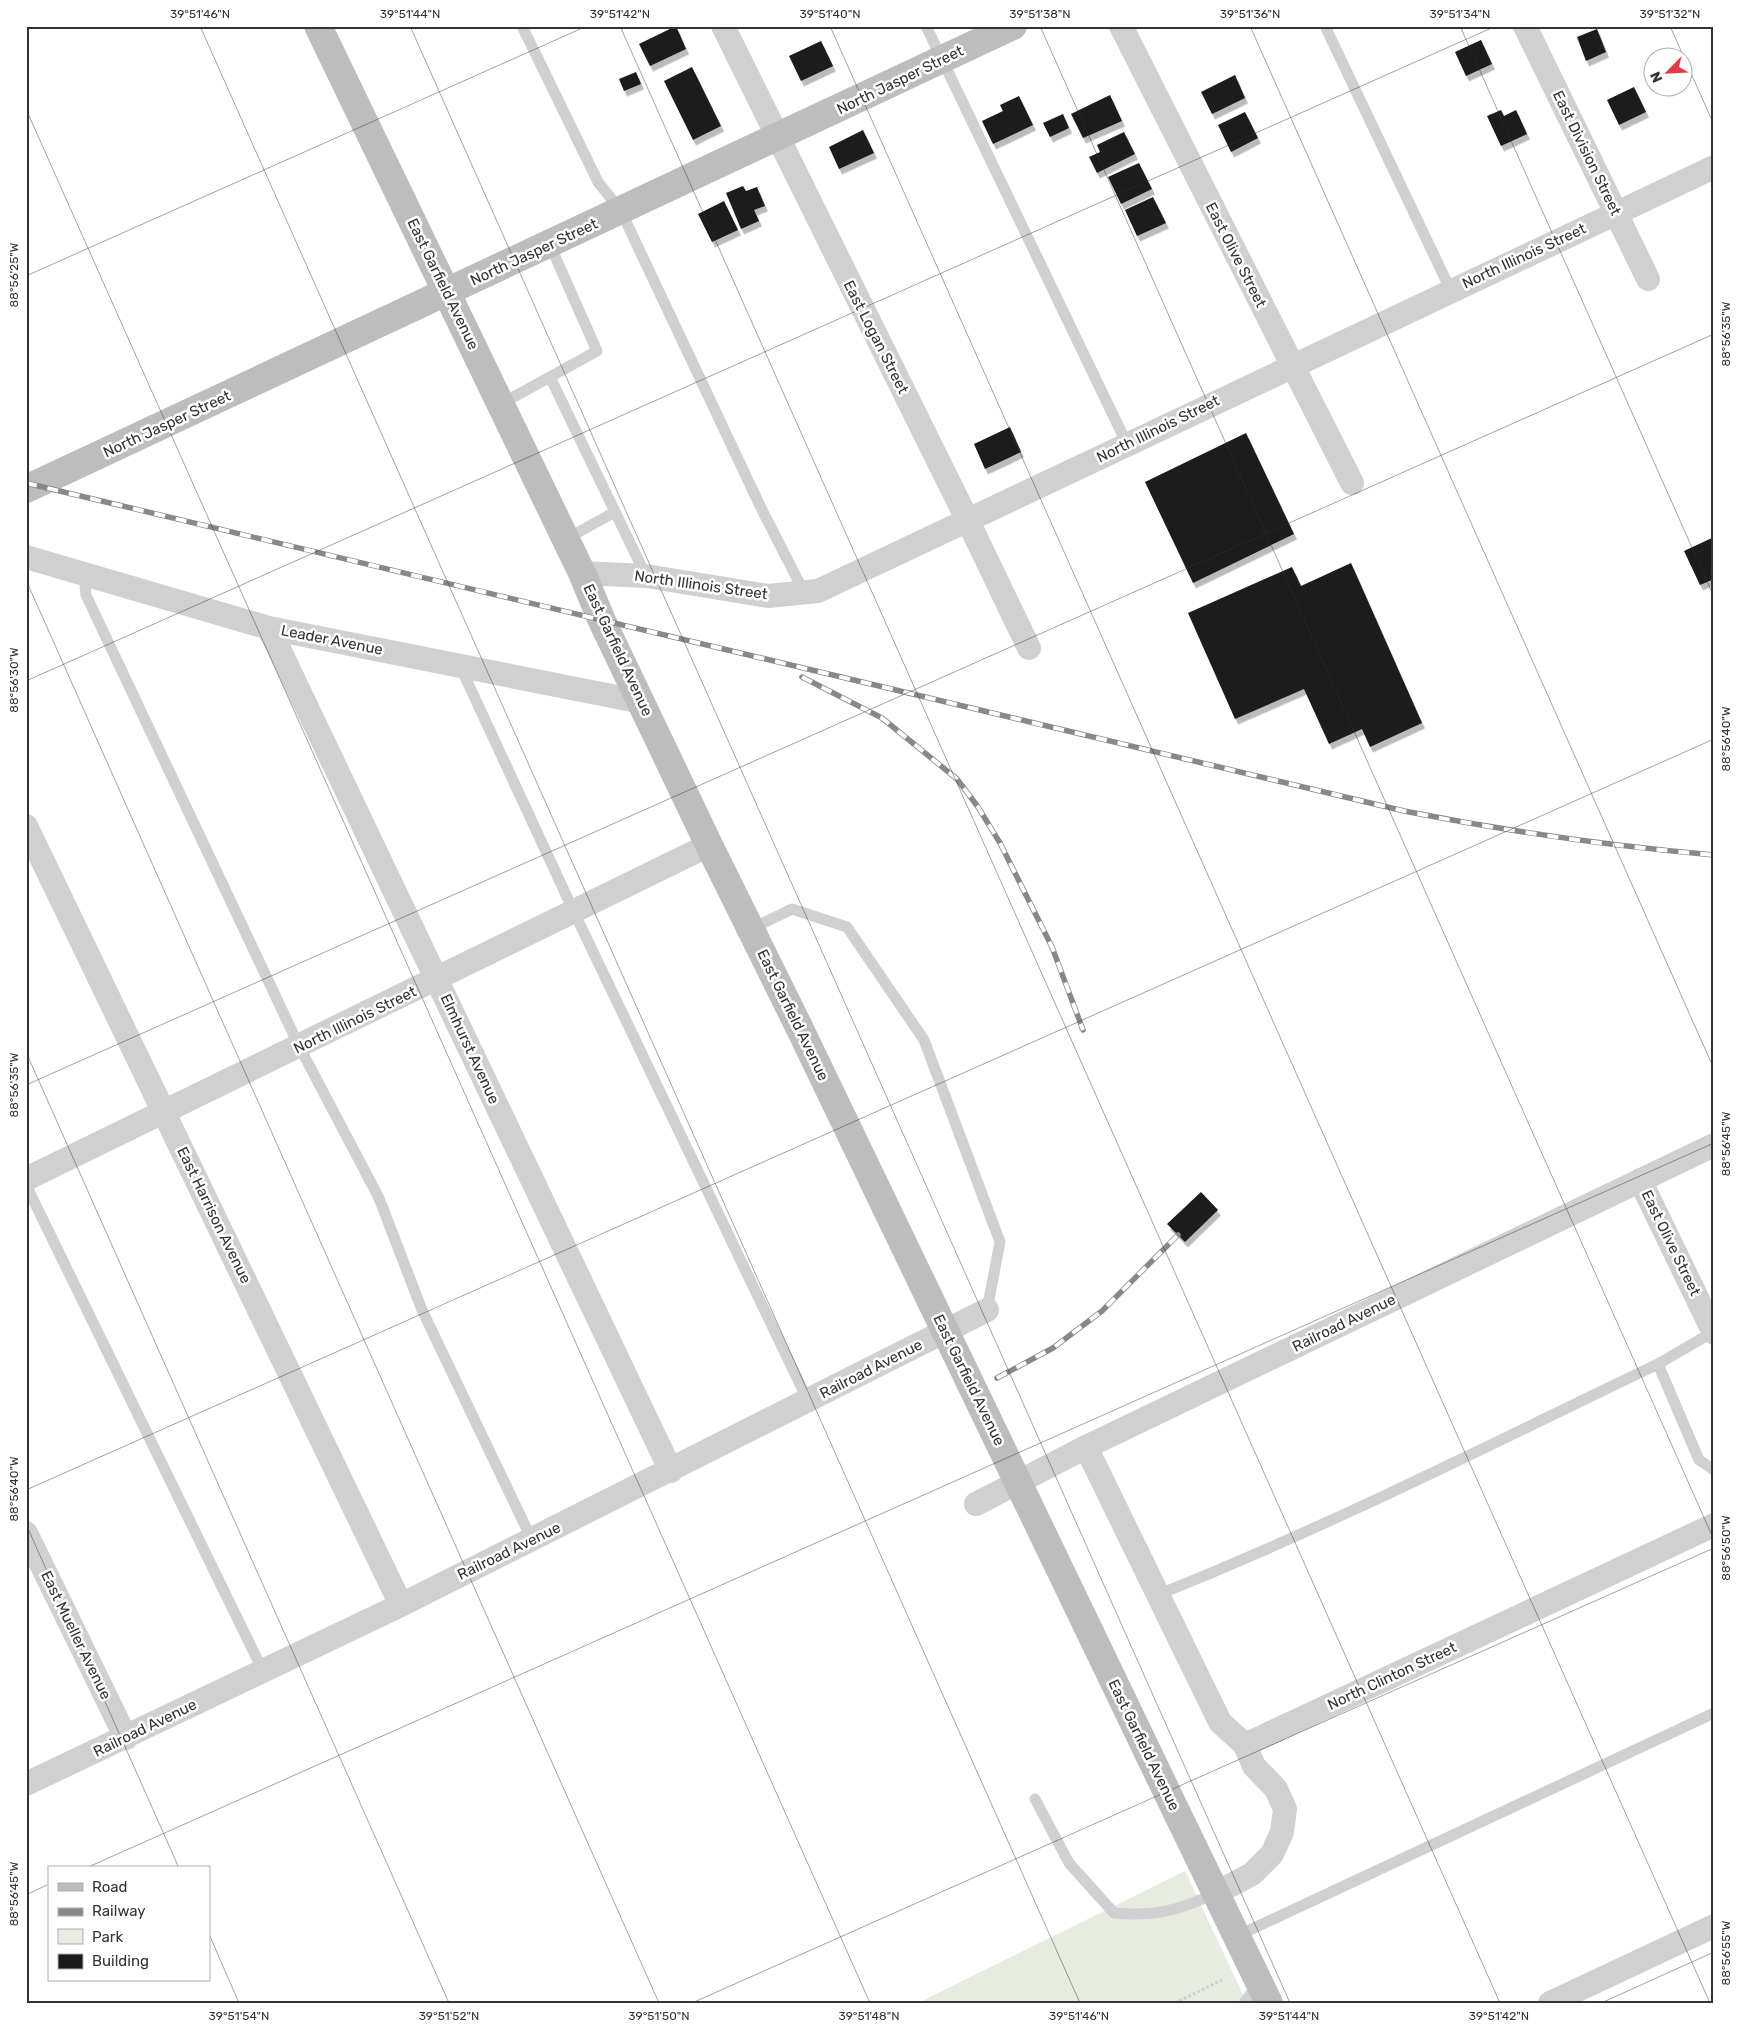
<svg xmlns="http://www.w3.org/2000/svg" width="1740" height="2029" font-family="Rubik,sans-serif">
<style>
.green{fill:#e6ecdf}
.building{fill:#1a1a1a;filter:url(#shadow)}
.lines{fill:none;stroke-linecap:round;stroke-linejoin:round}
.path{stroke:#cdcdcd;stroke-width:3;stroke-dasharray:2.5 2.5;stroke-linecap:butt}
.lane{stroke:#d0d0d0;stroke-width:11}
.street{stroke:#d0d0d0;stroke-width:24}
.secondary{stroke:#bdbdbd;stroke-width:28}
.rail-casing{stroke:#888;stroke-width:5.5}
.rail{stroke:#fff;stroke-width:4;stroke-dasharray:11;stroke-linecap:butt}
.secondary-bridge{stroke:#bdbdbd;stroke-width:28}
.ticks{fill:none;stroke:#333;stroke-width:1;stroke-opacity:0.45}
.labels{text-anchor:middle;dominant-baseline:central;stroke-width:5;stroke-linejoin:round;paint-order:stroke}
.street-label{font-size:15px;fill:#333;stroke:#fff}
.neatline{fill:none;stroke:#333;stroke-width:2}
.ticks-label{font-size:12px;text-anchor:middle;fill:#333}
</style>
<defs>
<filter id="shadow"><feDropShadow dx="3" dy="5.5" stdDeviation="0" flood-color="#0004"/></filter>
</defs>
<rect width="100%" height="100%" fill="#fff"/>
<path class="green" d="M1185 1871 1247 2003H918Z"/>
<path class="building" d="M676 26 686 49 650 66 639 44Z
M1597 29 1606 52 1586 61 1577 37Z
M1481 40 1492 64 1466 76 1455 52Z
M821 41 833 66 801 81 789 56Z
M692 67 721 126 693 140 664 81Z
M636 72 641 84 624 91 619 79Z
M1235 75 1245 98 1212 114 1201 92Z
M1634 87 1646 112 1619 125 1607 100Z
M1110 95 1122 121 1083 138 1071 114Z
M1019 96 1033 125 993 144 982 121 1003 111 1000 105Z
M1501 110 1504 116 1516 110 1527 134 1501 146 1487 116Z
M1245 112 1258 138 1231 152 1218 125Z
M1063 114 1069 128 1050 137 1043 123Z
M863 130 874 153 839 169 829 147Z
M1124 132 1135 154 1097 173 1089 157 1100 152 1097 145Z
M1139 163 1152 189 1121 204 1108 177Z
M743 186 746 191 757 187 765 206 754 210 759 221 741 229 726 193Z
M1153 197 1166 223 1137 236 1125 210Z
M724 201 738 230 712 242 698 214Z
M1010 427 1021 452 985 469 974 444Z
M1246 433 1294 534 1193 583 1145 482Z
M1714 537V579L1700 585 1684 551Z
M1351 563 1422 723 1370 747 1362 729 1329 744 1304 689 1235 719 1188 613 1292 567 1301 586Z
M1201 1192 1218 1210 1185 1242 1167 1224Z"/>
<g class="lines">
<path class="path" d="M1175 2003 1224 1979"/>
<path class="lane" d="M522 26 598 182 621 211 762 510 804 592
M926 26 1127 444
M1325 26 1451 291
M550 377 646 576
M501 404 597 351 550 245
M566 539 615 512
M84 574 86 595 299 1046 379 1198 422 1310 532 1540
M460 666 574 912 808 1401
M751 929 792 909 847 927 924 1040 1000 1242 987 1310
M26 1185 263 1671
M1713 1332 1658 1364 1699 1460 1714 1470
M1157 1595C1328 1527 1493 1443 1658 1364
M1035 1799 1069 1863 1114 1913C1155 1917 1180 1910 1216 1893
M1237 1936 1714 1713
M1244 2003 1258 1984"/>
<path class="street" d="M723 26 968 521 1029 648
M1121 26 1352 483
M1525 26 1648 279
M26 557 269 628 642 702
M582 573 646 576 768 596 818 591 1714 167
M269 628 671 1471
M26 826 401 1605
M26 1179 709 845
M1640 1180 1714 1333
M1086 1447 1220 1722 1245 1745
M976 1504 1086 1447 1714 1145
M26 1533 126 1738
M26 1784 401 1605 987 1310
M1216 1893 1252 1874 1272 1854 1282 1832 1285 1809 1276 1789 1254 1766 1245 1745 1714 1525
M1550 2003 1714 1926"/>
<path class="secondary" d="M318 26 582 573 602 621 709 845 799 1027
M26 489 1013 26
M1177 1813 1269 2003"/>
<defs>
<path id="rail" d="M26 483 1404 811C1506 831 1609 846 1714 855
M802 677 882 718 957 779 978 807 1000 843 1052 947 1083 1030
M997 1378 1053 1348 1102 1311 1178 1235"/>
</defs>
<use href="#rail" class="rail-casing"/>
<use href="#rail" class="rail"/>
<path class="secondary-bridge" d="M799 1027 1177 1813"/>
</g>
<path class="ticks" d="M200 26 1080 2003M410 26 1290 2003M620 26 1500 2003M830 26 1710 2003M1040 26 1714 1540M1250 26 1714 1069M1460 26 1714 597M1670 26 1714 125M26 109 870 2003M26 276 587 26M26 580 659 2003M26 681 1496 26M26 1052 449 2003M26 1085 1714 334M26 1490 1714 739M26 1524 179 1868M86 1868 1714 1143M26 1895 49 1884M209 1934 239 2003M26 1996 29 2003M692 2003 1714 1548M1601 2003 1714 1952"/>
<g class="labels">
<g class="street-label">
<text transform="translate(900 80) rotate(-26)">North Jasper Street</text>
<text transform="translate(1587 153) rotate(64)">East Division Street</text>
<text transform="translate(534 252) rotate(-25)">North Jasper Street</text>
<text transform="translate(1236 255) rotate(63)">East Olive Street</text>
<text transform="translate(1524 256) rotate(-25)">North Illinois Street</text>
<text transform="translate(443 284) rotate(64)">East Garfield Avenue</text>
<text transform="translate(876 337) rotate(63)">East Logan Street</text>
<text transform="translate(167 424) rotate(-25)">North Jasper Street</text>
<text transform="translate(1158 429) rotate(-26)">North Illinois Street</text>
<text transform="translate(701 585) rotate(8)">North Illinois Street</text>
<text transform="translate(332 640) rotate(11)">Leader Avenue</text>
<text transform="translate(618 650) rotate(65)">East Garfield Avenue</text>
<text transform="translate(793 1015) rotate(64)">East Garfield Avenue</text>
<text transform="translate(355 1020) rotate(-26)">North Illinois Street</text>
<text transform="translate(470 1049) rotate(65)">Elmhurst Avenue</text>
<text transform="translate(214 1215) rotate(64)">East Harrison Avenue</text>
<text transform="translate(1671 1243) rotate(64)">East Olive Street</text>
<text transform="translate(1344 1323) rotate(-26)">Railroad Avenue</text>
<text transform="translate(871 1369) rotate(-27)">Railroad Avenue</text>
<text transform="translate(969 1380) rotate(64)">East Garfield Avenue</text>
<text transform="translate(509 1551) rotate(-26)">Railroad Avenue</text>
<text transform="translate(76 1635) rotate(64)">East Mueller Avenue</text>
<text transform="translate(1392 1676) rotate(-25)">North Clinton Street</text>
<text transform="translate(145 1728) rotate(-26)">Railroad Avenue</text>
<text transform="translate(1144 1745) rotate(64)">East Garfield Avenue</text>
</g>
</g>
<rect width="1740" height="2029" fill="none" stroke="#ffffff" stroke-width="55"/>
<rect x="48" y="1866" width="162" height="115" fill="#ffffff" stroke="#adadad"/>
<rect x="58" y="1883" width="25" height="8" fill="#bdbdbd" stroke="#adadad"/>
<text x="92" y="1892" font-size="15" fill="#333333">Road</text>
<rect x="58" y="1908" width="25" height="8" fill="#888888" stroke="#adadad"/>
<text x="92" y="1916" font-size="15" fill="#333333">Railway</text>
<rect x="58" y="1929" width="25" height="15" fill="#e6ecdf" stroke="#adadad"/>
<text x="92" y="1942" font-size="15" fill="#333333">Park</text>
<rect x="58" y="1954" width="25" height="15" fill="#1a1a1a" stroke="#adadad"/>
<text x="92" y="1966" font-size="15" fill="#333333">Building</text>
<g transform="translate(1668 72) rotate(246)"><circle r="24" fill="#ffffff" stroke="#adadad"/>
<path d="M0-4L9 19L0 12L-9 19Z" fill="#e63946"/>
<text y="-8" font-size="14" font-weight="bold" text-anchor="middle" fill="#333333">N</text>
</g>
<rect x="28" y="28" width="1684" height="1974" class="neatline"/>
<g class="ticks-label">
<text x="200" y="18">39°51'46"N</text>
<text x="410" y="18">39°51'44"N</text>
<text x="620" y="18">39°51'42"N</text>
<text x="830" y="18">39°51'40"N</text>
<text x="1040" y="18">39°51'38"N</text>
<text x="1250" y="18">39°51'36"N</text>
<text x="1460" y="18">39°51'34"N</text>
<text x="1670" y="18">39°51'32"N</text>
<text transform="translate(14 275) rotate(-90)" y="4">88°56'25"W</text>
<text transform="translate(1726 334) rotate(-90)" y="4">88°56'35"W</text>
<text transform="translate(14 680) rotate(-90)" y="4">88°56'30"W</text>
<text transform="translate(1726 739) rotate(-90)" y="4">88°56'40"W</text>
<text transform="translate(14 1085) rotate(-90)" y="4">88°56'35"W</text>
<text transform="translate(1726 1144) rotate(-90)" y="4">88°56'45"W</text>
<text transform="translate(14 1489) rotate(-90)" y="4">88°56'40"W</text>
<text transform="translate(1726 1548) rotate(-90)" y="4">88°56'50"W</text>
<text transform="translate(14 1894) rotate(-90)" y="4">88°56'45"W</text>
<text transform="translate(1726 1953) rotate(-90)" y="4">88°56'55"W</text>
<text x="239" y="2020">39°51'54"N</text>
<text x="449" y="2020">39°51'52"N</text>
<text x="659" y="2020">39°51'50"N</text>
<text x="869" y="2020">39°51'48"N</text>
<text x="1079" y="2020">39°51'46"N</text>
<text x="1289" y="2020">39°51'44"N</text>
<text x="1499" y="2020">39°51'42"N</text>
</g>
</svg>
